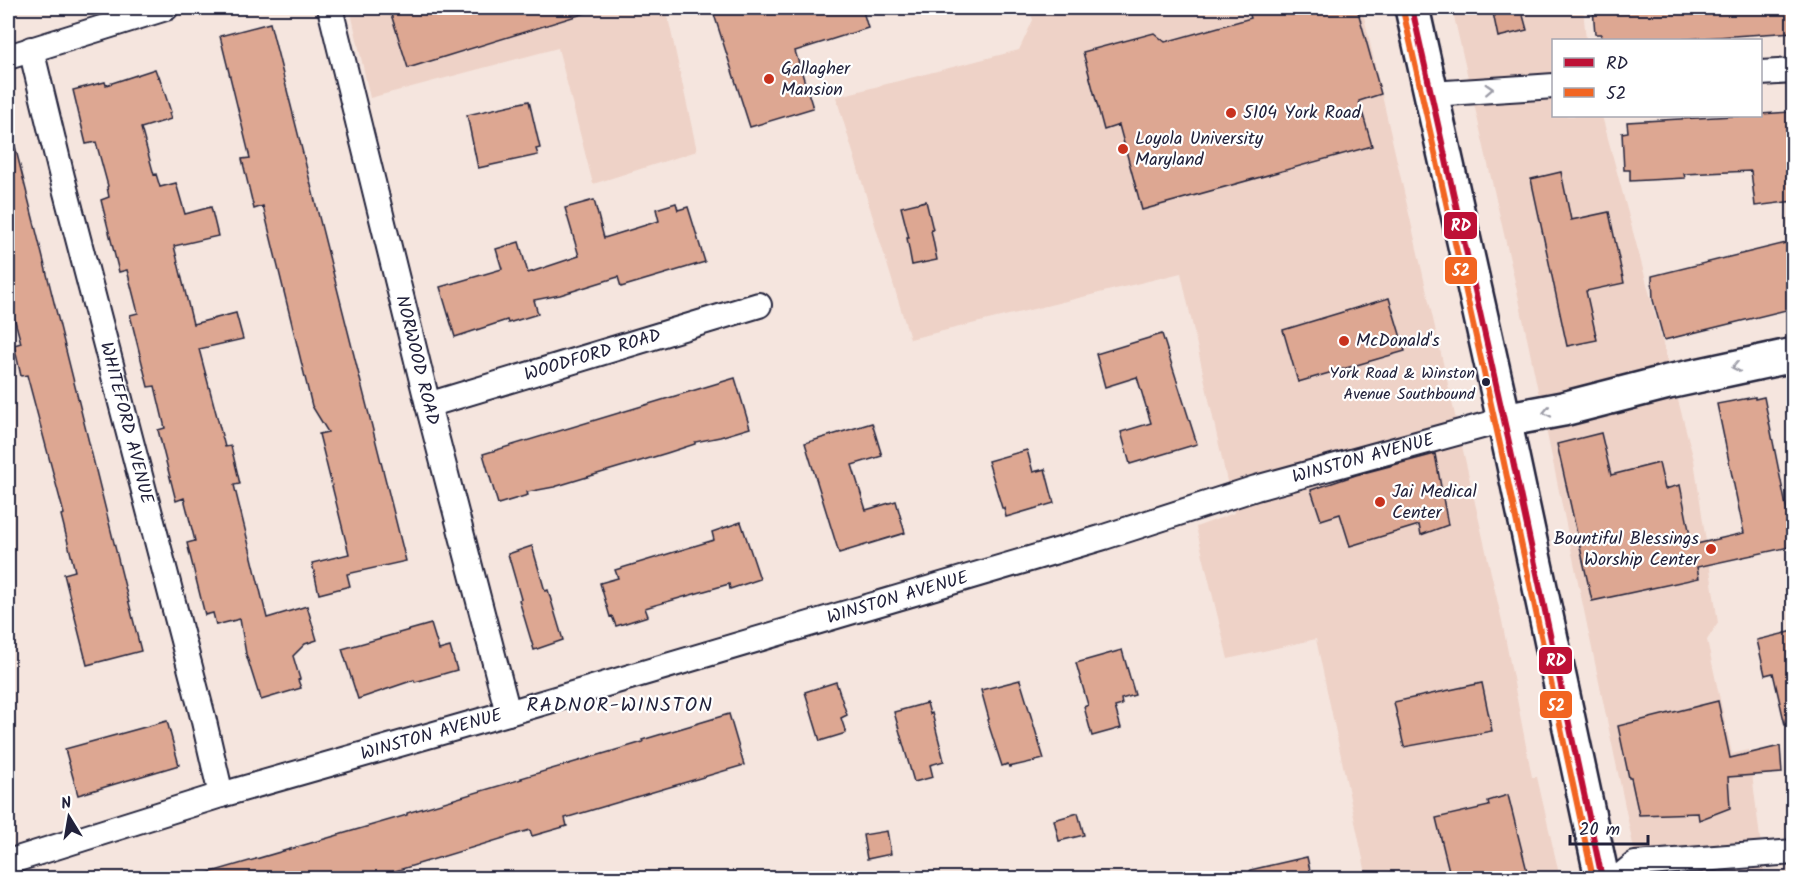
<svg xmlns="http://www.w3.org/2000/svg" width="1801" height="886" font-family="Kalam,sans-serif">
<style>
.built{fill:#eed2c7}
.building{fill:#dda792;stroke:#22223b;stroke-width:1.5}
.lines{fill:none;stroke-linecap:round;stroke-linejoin:round}
.street-casing{stroke:#22223b;stroke-width:28}
.secondary-casing{stroke:#22223b;stroke-width:38}
.primary-casing{stroke:#22223b;stroke-width:38}
.street{stroke:#fff;stroke-width:24}
.secondary{stroke:#fff;stroke-width:33}
.primary{stroke:#fff;stroke-width:33}
.bus-1-casing{stroke:#fff;stroke-width:10}
.bus-2-casing{stroke:#fff;stroke-width:10}
.bus-1{stroke:#be1136;stroke-width:6}
.bus-2{stroke:#f26522;stroke-width:6}
.oneway{stroke:#9c9ca7}
.poi-dot{fill:#c8321e;stroke:#fff;stroke-width:2}
.bus-dot{fill:#22223b;stroke:#fff;stroke-width:2}
.labels{text-anchor:middle;dominant-baseline:central;stroke-width:4.5;stroke-linejoin:round;paint-order:stroke}
.bus-label{font-size:16px;fill:#22223b;stroke:#fff;text-anchor:end}
.poi-label{font-size:18px;fill:#22223b;stroke:#fff;text-anchor:start}
.street-label{font-size:18px;fill:#22223b;stroke:#fff}
.neighbourhood-label{font-size:20px;letter-spacing:1.5px;fill:#22223b;stroke:#fff}
.line-badge{stroke:#fff;stroke-width:2}
.badge-label{font-size:16px;text-anchor:middle;font-weight:bold;fill:#fff}
</style>
<rect width="100%" height="100%" fill="#f5e5de"/>
<filter id="ink" filterUnits="userSpaceOnUse"><feTurbulence type="fractalNoise" baseFrequency=".0167" numOctaves="2"/><feDisplacementMap in="SourceGraphic" scale="12" xChannelSelector="R" yChannelSelector="G"/><feConvolveMatrix kernelMatrix="1 2 1 2 8 2 1 2 1" color-interpolation-filters="sRGB"/></filter>
<g filter="url(#ink)">
<path class="built" d="M350 8H666L697 151 593 184 558 48 370 98Z
M1029 8H1362L1502 621 1532 777H1537L1560 878H1367L1316 639 1228 659 1196 527 1234 513 1181 273 910 339 836 97 1019 50 1033 20Z
M1452 8H1583L1586 40H1554V116H1602L1694 460 1718 623 1707 640 1732 754 1749 750 1765 878H1640L1518 295Z"/>
<path class="building" d="M389 8H589V12L408 68Z
M712 8H862L868 28 795 51 813 108 750 127Z
M1248 8H1357L1381 94 1359 101 1372 146 1142 210 1119 125 1104 130 1083 52 1154 33 1165 42 1251 18Z
M1492 8H1521L1527 30 1498 37Z
M1593 8H1794V32L1671 40H1601V34H1595Z
M270 23 406 561 347 574 350 586 319 594 312 563 349 554 319 434 328 432 312 406 263 206 254 209 242 159 250 158 220 36Z
M155 69 158 77 159 76 171 112 169 113 171 119 141 128 154 175 156 174 160 187 176 183 185 214 211 207 218 236 174 246 193 324 236 313 243 339 199 349 225 447 231 446 240 484 234 485 267 618 307 606 317 640 305 644 293 656 300 679 298 680 301 688 261 700 259 692H258L246 654 240 619 216 625 213 613 205 615 187 543 195 541 184 498 176 501 158 430 165 428 155 386 148 387 130 315 138 313 127 270 119 272 101 200 109 197 107 187 108 186 96 142 86 144 73 90 105 82 106 85Z
M529 101 540 148 536 149 538 155 478 168 467 115Z
M1791 112V122H1794V201L1755 206 1751 171 1684 174 1685 178 1630 181V170H1624L1622 133 1628 132 1627 122 1733 116H1761V114Z
M15 146 141 651 87 665 64 574 75 571 61 515 64 514 27 375 21 376 14 345 21 343 8 295V147Z
M1561 172 1571 220 1609 212 1624 283 1586 291 1597 340 1567 346 1531 179Z
M594 200 604 238 659 221 656 209 676 203 678 210 688 207 705 262 621 287 618 277 560 295 534 300 538 314 508 323 507 320 455 337 440 287 502 269 496 249 519 242 528 273 579 256 565 208Z
M926 201 933 230H931L937 260 912 265 907 238H909L901 207Z
M1794 241V308L1664 340 1653 300 1652 276Z
M1389 298 1405 351 1298 382 1283 330Z
M1162 334 1197 444 1130 464 1121 432 1151 423 1137 377 1105 387 1096 354Z
M735 378 750 428 720 437 695 442V444L667 453 554 487 527 492 528 495 498 504 483 454Z
M1755 397V399L1764 397 1794 546 1697 567 1699 578 1592 601 1557 444 1601 433 1611 475 1659 463 1665 489 1680 485 1692 545 1744 533 1717 404Z
M872 423 882 456 852 465 866 510 896 501 905 533 839 553 805 443Z
M1027 450 1033 472 1045 469 1054 503 1006 517 1004 508H1002L988 461Z
M1435 454 1448 525 1421 535 1419 525 1350 546 1340 514 1321 520 1311 490 1356 475Z
M741 522 760 579 730 589 729 584 645 608 648 616 616 626 612 616 610 617 600 583 618 578 615 570 714 540 712 532Z
M532 546 545 591 548 590 563 640 534 650 519 600 521 599 508 554Z
M431 624 439 650 450 647 457 670 415 682 414 680 358 699 342 649Z
M1794 631V724L1785 725 1773 673 1765 675 1757 640Z
M1122 650 1135 695 1121 699 1122 705 1115 707 1121 728 1092 736 1084 707 1088 705 1076 663Z
M1020 680 1044 759 1009 767 1008 764 1002 766 987 720 989 719 981 690Z
M836 682 847 715 841 718 846 733 820 741 805 692Z
M1482 683 1492 731 1404 747 1394 702Z
M1718 701 1730 758 1780 746 1782 773 1728 777 1730 808 1699 820 1698 813 1639 815 1631 778H1629L1618 726Z
M927 703 930 714 932 713 944 761 930 765 933 777 914 782 894 712Z
M729 714 744 765 565 818 567 826 532 836 530 830 369 879H208V873L407 815V813L522 779 521 778 643 742 642 740Z
M167 721 179 765 78 795 65 749Z
M1508 795 1529 879H1451L1436 818 1489 806 1488 801Z
M1078 813 1084 835 1059 841 1054 820Z
M887 831 891 854 867 859 863 835Z
M1307 857 1312 879H1251L1250 870Z"/>
<g class="lines">
<defs>
<g id="street">
<path id="s1" d="M330 8 428 405 508 713"/>
<path id="s2" d="M31 49 62 177 203 717 221 795"/>
<path d="M8 57 166 8"/>
<path d="M1760 73 1794 71"/>
<path d="M1431 94 1554 86"/>
<path id="s3" d="M428 405 759 305"/>
<path id="s4" d="M8 862 221 795 508 713 1104 537 1256 488 1504 420"/>
<path d="M1618 878 1635 864 1794 852"/>
</g>
<path id="secondary" d="M1504 420 1563 409 1668 382 1794 355"/>
<path id="primary" d="M1412 8 1510 447 1602 878"/>
</defs>
<use href="#street" class="street-casing"/>
<use href="#secondary" class="secondary-casing"/>
<use href="#primary" class="primary-casing"/>
<use href="#street" class="street"/>
<use href="#secondary" class="secondary"/>
<use href="#primary" class="primary"/>
<defs>
<path id="bus-1" d="M1412 8 1510 447 1602 878"/>
<path id="bus-2" d="M1403 10 1501 449 1593 878"/>
</defs>
<use href="#bus-1" class="bus-1-casing"/>
<use href="#bus-2" class="bus-2-casing"/>
<use href="#bus-1" class="bus-1"/>
<use href="#bus-2" class="bus-2"/>
</g>
<defs><path id="oneway-chevron" d="M-2-3.5L2.5 0L-2 3.5" fill="none" stroke-width="1.6" stroke-linecap="round" stroke-linejoin="round" transform="scale(1.5)"/></defs>
<g class="oneway">
<use href="#oneway-chevron" transform="translate(1489 89) rotate(-3)"/>
<use href="#oneway-chevron" transform="translate(1736 367) rotate(168)"/>
<use href="#oneway-chevron" transform="translate(1547 412) rotate(168)"/>
</g>
</g>
<g class="poi-dot">
<circle cx="769" cy="79" r="6"/>
<circle cx="1231" cy="113" r="6"/>
<circle cx="1123" cy="149" r="6"/>
<circle cx="1344" cy="341" r="6"/>
<circle cx="1380" cy="502" r="6"/>
<circle cx="1711" cy="549" r="6"/>
</g>
<circle class="bus-dot" cx="1486" cy="382" r="5"/>
<g class="labels">
<g class="bus-label">
<text x="1475" y="373">York Road &amp; Winston<tspan x="1475" dy="21">Avenue Southbound</tspan></text>
</g>
<g class="poi-label">
<text x="781" y="69">Gallagher<tspan x="781" dy="21">Mansion</tspan></text>
<text x="1243" y="113">5104 York Road</text>
<text x="1135" y="139">Loyola University<tspan x="1135" dy="21">Maryland</tspan></text>
<text x="1356" y="341">McDonald's</text>
<text x="1392" y="492">Jai Medical<tspan x="1392" dy="21">Center</tspan></text>
<text x="1699" y="539" text-anchor="end">Bountiful Blessings<tspan x="1699" dy="21">Worship Center</tspan></text>
</g>
<g class="street-label">
<text stroke="none"><textPath href="#s3" startOffset="172">WOODFORD ROAD</textPath></text>
<text stroke="none"><textPath href="#s1" startOffset="363">NORWOOD ROAD</textPath></text>
<text stroke="none"><textPath href="#s2" startOffset="386">WHITEFORD AVENUE</textPath></text>
<text stroke="none"><textPath href="#s4" startOffset="1414">WINSTON AVENUE</textPath></text>
<text stroke="none"><textPath href="#s4" startOffset="928">WINSTON AVENUE</textPath></text>
<text stroke="none"><textPath href="#s4" startOffset="442">WINSTON AVENUE</textPath></text>
</g>
<g class="neighbourhood-label">
<text x="620" y="706">RADNOR-WINSTON</text>
</g>
</g>
<g class="line-badge">
<rect x="1443" y="211" width="35" height="29" rx="6" fill="#be1136"/>
<rect x="1444" y="256" width="34" height="29" rx="6" fill="#f26522"/>
<rect x="1538" y="646" width="35" height="29" rx="6" fill="#be1136"/>
<rect x="1539" y="690" width="34" height="29" rx="6" fill="#f26522"/>
</g>
<g class="badge-label">
<text x="1461" y="231">RD</text>
<text x="1461" y="276">52</text>
<text x="1556" y="666">RD</text>
<text x="1556" y="711">52</text>
</g>
<rect width="1801" height="886" fill="none" stroke="#fff" stroke-width="30"/>
<rect x="15" y="15" width="1771" height="856" fill="none" stroke="#22223b" stroke-width="2" filter="url(#ink)"/>
<rect x="1552" y="39" width="210" height="78" fill="#ffffff" stroke="#a7a7b1" stroke-width="1.5"/>
<rect x="1564" y="58" width="30" height="9" fill="#be1136" stroke="#a7a7b1" stroke-width="1.5"/>
<text x="1606" y="69" font-size="18" fill="#22223b">RD</text>
<rect x="1564" y="88" width="30" height="9" fill="#f26522" stroke="#a7a7b1" stroke-width="1.5"/>
<text x="1606" y="99" font-size="18" fill="#22223b">52</text>
<g transform="translate(69 817) rotate(349)" stroke="#ffffff" stroke-width="4.5" paint-order="stroke">
<path d="M0-4.5L10 22L0 15L-10 22Z" fill="#22223b"/>
<text y="-9" font-size="16" font-weight="bold" text-anchor="middle" fill="#22223b">N</text>
</g>
<path d="M1570 835v9h78v-9" fill="none" stroke="#22223b" stroke-width="3"/>
<text x="1579" y="835" font-size="18" fill="#22223b" stroke="#ffffff" stroke-width="4.5" paint-order="stroke">20 m</text>
</svg>
